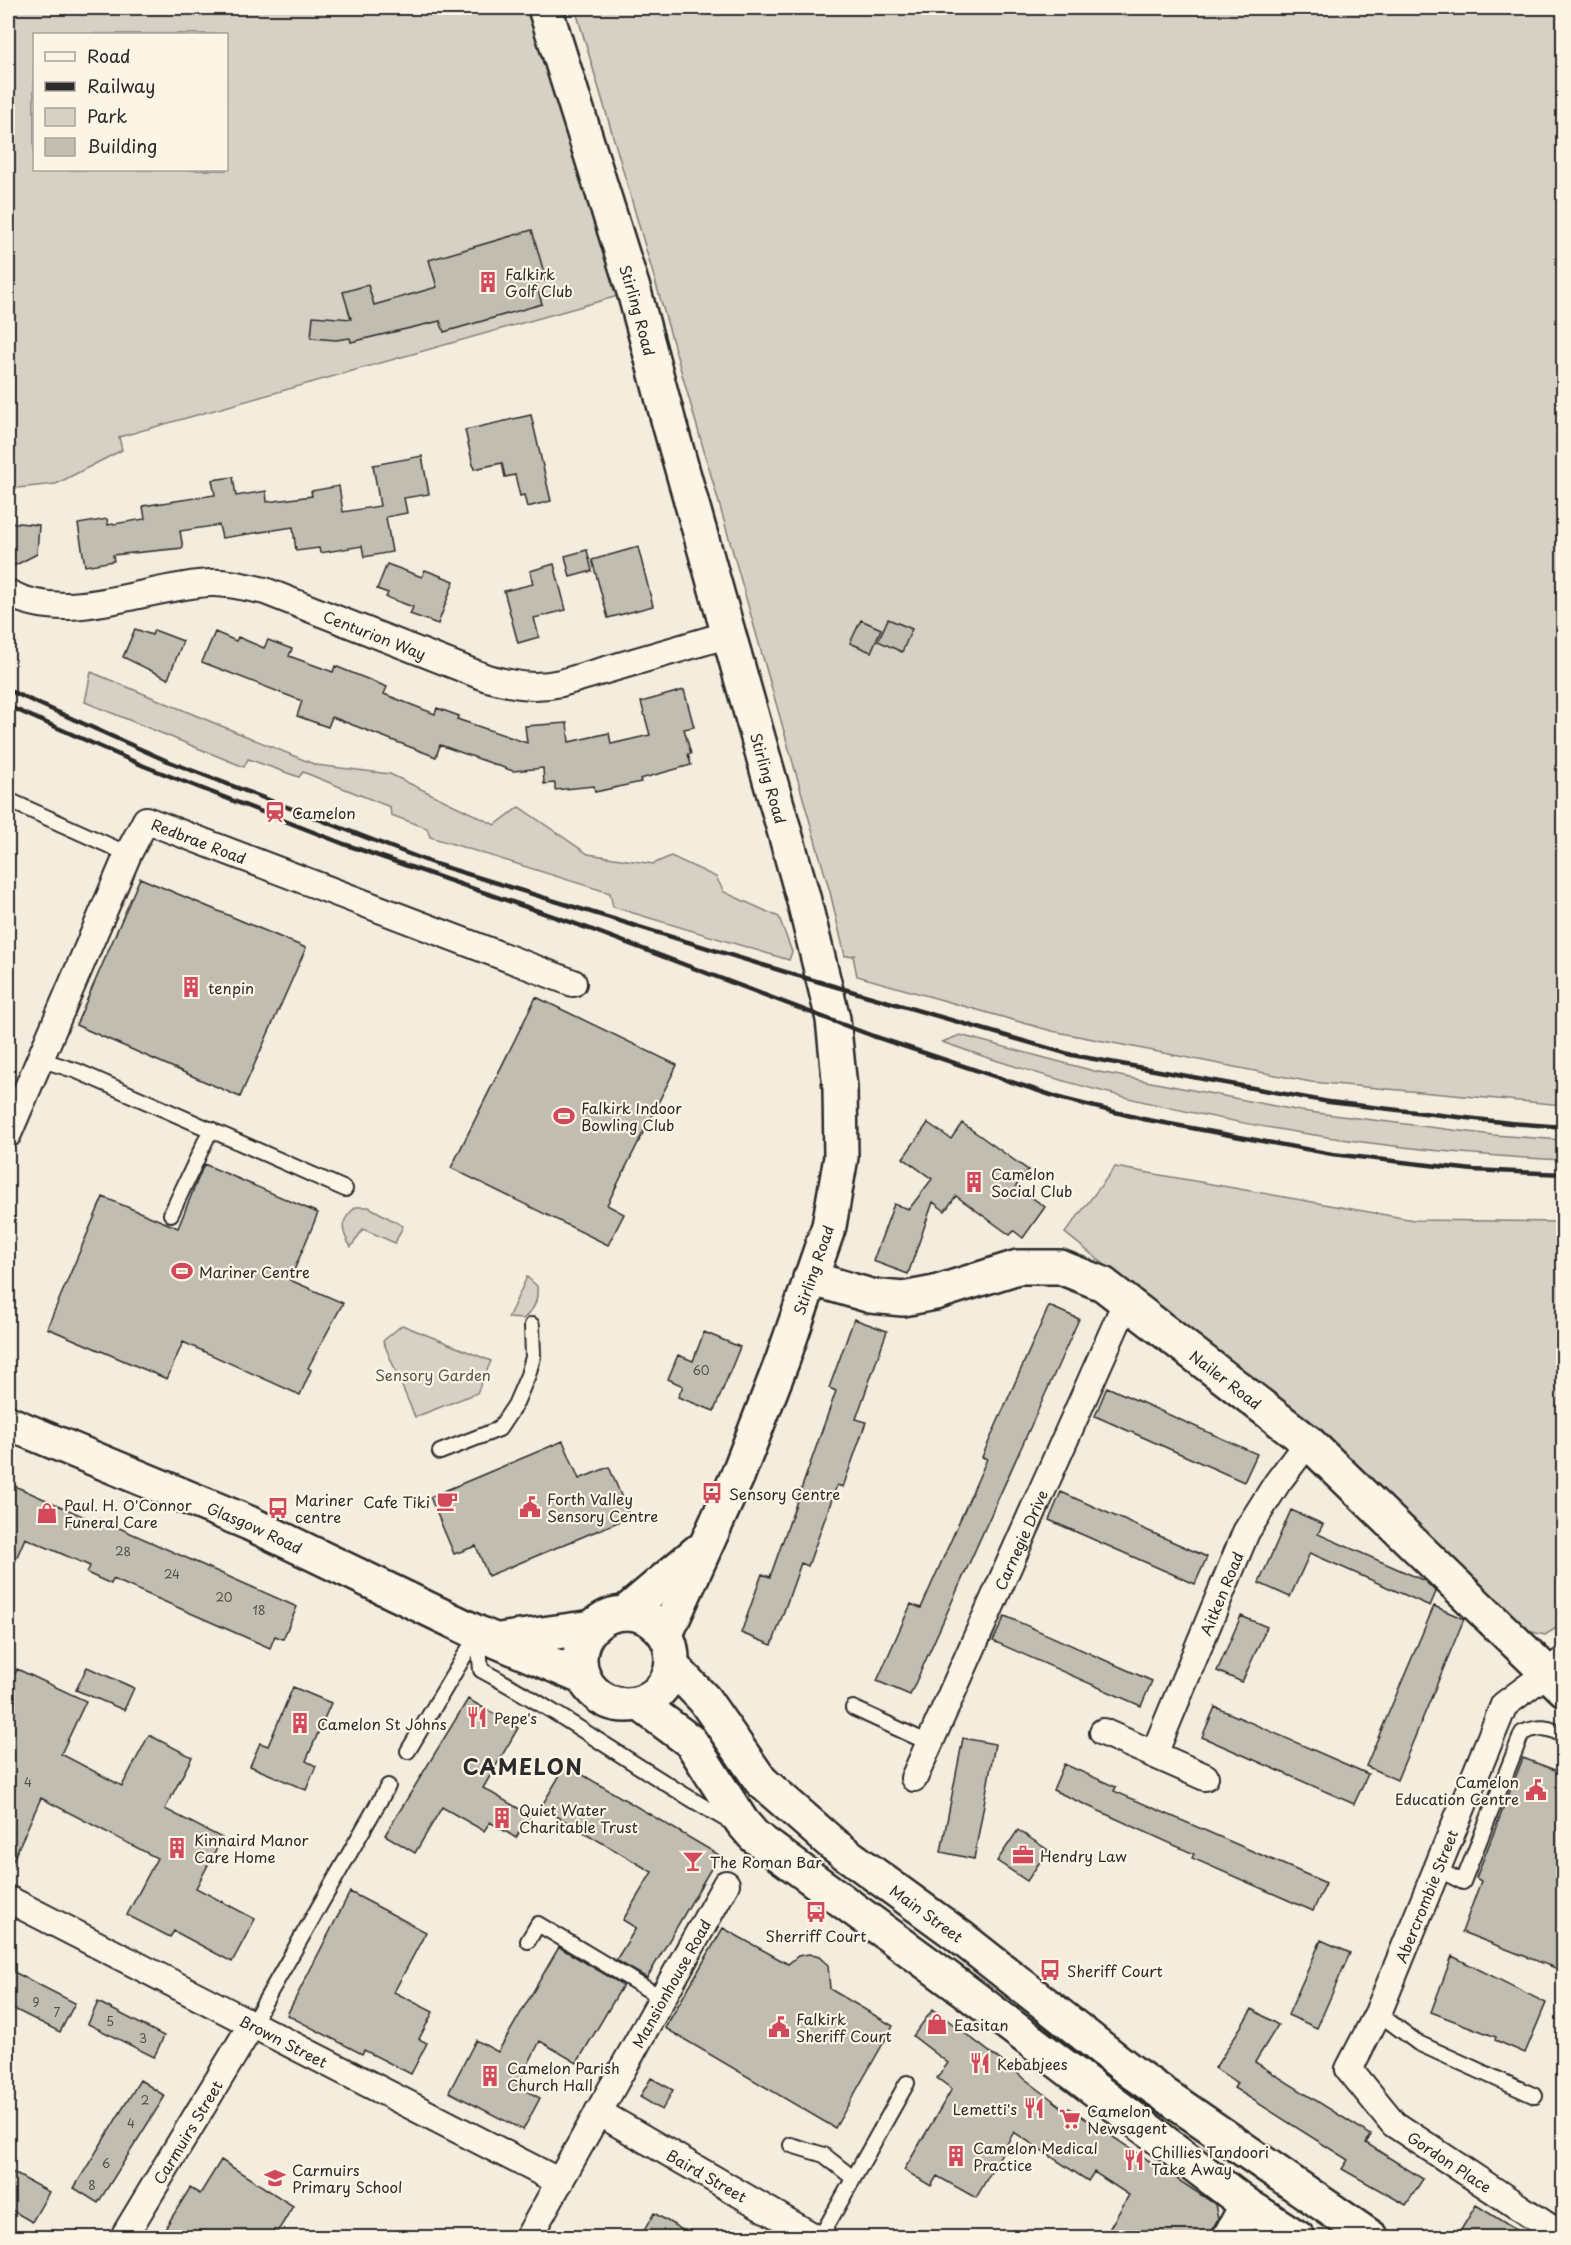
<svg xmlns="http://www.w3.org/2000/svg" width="1571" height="2245" font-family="'Playpen Sans',sans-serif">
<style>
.green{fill:#d6d1c4;stroke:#807e78;stroke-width:1.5;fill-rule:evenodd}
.building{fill:#c2bdb1;stroke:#2b2b2b;stroke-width:1.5}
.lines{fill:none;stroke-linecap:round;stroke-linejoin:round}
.service-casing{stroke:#2b2b2b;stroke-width:18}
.minor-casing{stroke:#2b2b2b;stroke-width:30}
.tertiary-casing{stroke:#2b2b2b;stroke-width:38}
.primary-casing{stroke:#2b2b2b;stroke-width:38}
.service{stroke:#fcf5e5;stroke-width:14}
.minor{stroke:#fcf5e5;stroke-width:26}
.tertiary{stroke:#fcf5e5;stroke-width:33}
.primary{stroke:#fcf5e5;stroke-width:33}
.rail{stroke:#2b2b2b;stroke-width:4.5}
.labels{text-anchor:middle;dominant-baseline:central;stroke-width:4.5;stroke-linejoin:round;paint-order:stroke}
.number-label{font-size:12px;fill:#51504c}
.poi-label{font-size:15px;fill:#2b2b2b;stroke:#fcf5e5;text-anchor:start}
.street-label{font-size:15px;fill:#2b2b2b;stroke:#fcf5e5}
.park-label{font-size:15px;fill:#565451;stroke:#fcf5e5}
.district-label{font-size:21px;font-weight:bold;letter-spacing:1.5px;fill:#2b2b2b;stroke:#fcf5e5}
</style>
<rect width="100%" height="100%" fill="#f4edde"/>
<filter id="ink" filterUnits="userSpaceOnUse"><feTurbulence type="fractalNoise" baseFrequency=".0167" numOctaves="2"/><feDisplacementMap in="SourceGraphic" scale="12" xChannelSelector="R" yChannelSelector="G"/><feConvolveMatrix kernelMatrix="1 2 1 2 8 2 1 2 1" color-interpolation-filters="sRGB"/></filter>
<g filter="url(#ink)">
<path class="green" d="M8 8H528L618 296 119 437 122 450 56 484 8 489ZM34 34H226V170H34Z
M575 8H1563V1105L1311 1082 1052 1031 857 976 853 956 856 955 845 956 830 892C745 597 663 301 575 8Z
M91 672 316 765 390 774 495 825 519 807 588 854 653 864 671 856 716 877 724 892 779 917 792 952 789 960 613 907 610 893 430 837 427 828 391 815 390 807 303 772 299 777 248 759 244 767 85 702Z
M960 1035 1094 1071 1301 1111 1493 1135 1563 1140V1160C1354 1150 1140 1113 942 1042Z
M1115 1167 1414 1220 1563 1222V1624L1545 1635 1523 1630 1317 1434 1065 1233Z
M356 1207H369L403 1226 395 1243 363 1229 351 1247C340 1230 340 1220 356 1207Z
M527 1277 537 1286C538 1301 535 1309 523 1319L508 1318Z
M402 1325 491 1361 477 1393 415 1417 383 1341Z"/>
<path class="building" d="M532 230 546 280 536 283 542 304 444 332 440 321 351 342 350 338 336 340 311 338 313 316 351 319 343 292 368 285 374 305 437 287 429 260Z
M531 415 551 501 527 507 524 495 520 496 515 475 505 477 502 463 474 469 465 430Z
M422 456 429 494 404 498 407 513 386 517 392 552 364 557 362 546 320 553 319 548 296 551 293 527 222 538 219 525 180 531 183 548 113 555 114 561 85 566 78 524 107 519 108 525 145 519 143 506 215 495 212 480 233 477 236 496 266 491 267 502 312 496 311 491 339 486 343 512 380 506 373 465Z
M8 522 39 525 37 554 8 569Z
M638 547 653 606 608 618 592 560Z
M587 550 592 571 570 577 565 556Z
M387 564 422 577 425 570 454 581 438 624 410 614 413 607 386 597 388 593 377 589Z
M554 564 566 610 534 618 539 637 518 643 504 591 533 584 530 571Z
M888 619 912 629 902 652 878 641Z
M861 620 881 629 871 652 850 643Z
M135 629 152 635 154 630 183 641 168 679 123 657Z
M215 632 236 641 238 637 264 648 268 640 292 649 289 656 333 672 335 666 387 687 384 694 435 714 437 708 459 716 457 719 527 743 525 726 567 723 569 742 609 733 611 744 650 735 641 702 684 690 694 727 684 729 691 754H688L691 765 640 779 641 782 595 792 594 786 555 790V783L544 784 543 768 513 771 440 745 436 757 332 717 328 727 297 716 302 701 202 662Z
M140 878 306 948 240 1097 76 1025Z
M536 997 677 1065 607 1205 624 1214 608 1245 451 1168Z
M928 1123 951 1139 962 1123 1028 1170 1016 1186 1045 1207 1023 1238 1014 1231 1010 1235 956 1196 945 1211 933 1202 908 1274 873 1261 894 1204 909 1209 932 1179 903 1158Z
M204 1164 318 1213 290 1280 343 1303 308 1368 311 1370 300 1395 183 1342 167 1379 47 1328 103 1197 178 1228Z
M1049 1306 1079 1319 910 1695 877 1681 911 1604 921 1608 987 1459 982 1457Z
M854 1319 887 1331 856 1419 866 1422 843 1487 837 1485 808 1566 801 1563 772 1645 741 1633 762 1574 770 1577 836 1391 829 1388Z
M704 1332 740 1347 714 1411 678 1397 683 1386 668 1379 678 1355 693 1361Z
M1107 1387 1257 1454 1244 1482 1095 1416Z
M563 1441 579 1479 609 1467 630 1517 488 1576 476 1546 454 1554 430 1497Z
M8 1483 98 1523 99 1519 297 1607 283 1639 275 1636 270 1648 113 1579 111 1584 87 1573 90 1566 25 1538 8 1578Z
M1061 1492 1207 1557 1195 1584 1049 1520Z
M1291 1510 1323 1524 1318 1534 1425 1581 1436 1592 1430 1606 1310 1553 1290 1597 1259 1583Z
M1434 1606 1464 1619 1397 1780 1366 1766Z
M1005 1616 1152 1681 1141 1706 993 1641Z
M1241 1616 1267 1627 1242 1682 1217 1671Z
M87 1667 134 1688 124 1710 76 1690Z
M17 1669 86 1701 61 1754 122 1786 149 1735 192 1757 165 1809 222 1838 196 1888 255 1919 232 1962 174 1931 170 1937 127 1915 157 1858 41 1798 8 1871V1691Z
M293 1687 331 1703 306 1761 316 1766 306 1790 250 1766 260 1743 268 1746Z
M468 1699 518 1728 483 1788 530 1815 516 1838 490 1822 484 1831 442 1807 415 1853 385 1835Z
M1215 1707 1368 1774 1354 1804 1202 1737Z
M963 1738 995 1744 974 1859 941 1852Z
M1523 1758 1563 1773V1971L1462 1932 1481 1881 1476 1878Z
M1064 1764 1116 1787 1114 1791 1326 1883 1313 1911 1192 1858 1194 1854 1053 1790Z
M566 1765 719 1855 647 1978 616 1960 636 1928 623 1920 652 1872 541 1807Z
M1018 1830 1048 1850 1027 1881 997 1861Z
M350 1892 426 1932 394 1992 433 2012 419 2039 427 2043 411 2074 364 2050 362 2054 287 2015Z
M723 1928 788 1964 798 1956 809 1954 819 1957 828 1965 830 1989 893 2026 835 2128 665 2028Z
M1321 1940 1350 1953 1317 2028 1288 2015Z
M559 1947 623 1985 577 2063 540 2041 517 2086 540 2098 523 2130 449 2092 476 2040 498 2052Z
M1452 1956 1546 2003 1525 2053 1495 2040 1496 2037 1431 2012Z
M8 1969 75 2003 60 2032 8 2006Z
M98 2002 164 2036 154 2057 88 2024Z
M933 2009 1067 2111 1069 2108 1215 2204 1218 2219 1207 2238H1104L1129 2195 1094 2172 1088 2181 1014 2132 976 2198 937 2176 931 2186 904 2170 952 2089 937 2078 948 2063 913 2036Z
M1252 2009 1278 2025 1255 2062 1371 2135 1366 2143 1423 2179 1406 2205 1342 2169 1348 2160 1234 2088 1237 2083 1215 2068Z
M651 2078 673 2090 662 2110 640 2097Z
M140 2080 165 2096 98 2203 74 2188Z
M221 2160 293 2206 274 2238H176L164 2230 190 2188 200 2194Z
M8 2170 49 2192 32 2222 8 2208Z
M1476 2205 1529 2238H1456Z
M654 2213 696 2238H640Z"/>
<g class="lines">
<defs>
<path id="service" d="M8 800 128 854
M39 1059 77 1071 345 1189
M171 1214 211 1129
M440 1452 499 1429 515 1405 528 1375 533 1357 532 1325
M478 1635 481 1670C568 1716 647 1776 734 1824
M853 1708 929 1743
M408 1751 478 1633
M1437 1869 1463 1882 1522 1733C1538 1726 1550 1726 1564 1737
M528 1941 538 1924 662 1998
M1378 2013 1418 2043 1535 2096
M252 2024 388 1786
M791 2145 824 2155 853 2178
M820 2238 907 2083"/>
<g id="minor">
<path id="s1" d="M8 593C70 626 145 586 210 583 229 582 247 587 265 591L487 678C514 685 534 689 561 683L730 634"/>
<path id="s2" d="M8 1134 128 854 146 820 573 983"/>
<path id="s3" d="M1564 1660 1504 1705 1378 2013 1349 2069 1394 2124 1564 2237"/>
<path d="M1103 1732 1205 1777"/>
<path id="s4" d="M1154 1754 1246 1532 1277 1483 1308 1442"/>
<path id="s5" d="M914 1778 1127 1300"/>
<path id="s6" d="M8 1899 560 2182"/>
<path id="s7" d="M598 2112 816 2238"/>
<path id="s8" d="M123 2238 252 2024"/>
<path id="s9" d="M528 2238 726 1884"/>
</g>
<g id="tertiary">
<path id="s10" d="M810 1278 871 1296 903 1299 935 1293 1018 1267H1060L1103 1284 1308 1442 1564 1689"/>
<path d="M1229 2238 1247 2205"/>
</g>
<g id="primary">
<path id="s11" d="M545 8 635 295 669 423 803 897 833 1019 840 1088 841 1157 829 1226 783 1359 737 1477 666 1634"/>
<path id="s12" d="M8 1423 249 1523 478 1633 584 1678"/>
<circle cx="626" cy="1659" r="46"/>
<path d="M625 1613 697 1552"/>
<path d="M499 1640 593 1627"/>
<path id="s13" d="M672 1666 704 1699 761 1781 834 1845 959 1936 1133 2073 1372 2238"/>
<path d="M640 1704 691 1742 742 1822 754 1836 964 1990 1247 2205 1298 2238"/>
</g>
</defs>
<use href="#service" class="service-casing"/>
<use href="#minor" class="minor-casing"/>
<use href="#tertiary" class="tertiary-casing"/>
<use href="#primary" class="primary-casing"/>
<use href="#service" class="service"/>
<use href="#minor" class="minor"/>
<use href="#tertiary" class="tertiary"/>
<use href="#primary" class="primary"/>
<path class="rail" d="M8 690 165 760 435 864 792 974 1072 1055 1329 1102 1510 1123 1564 1127
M8 706 144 766 344 844 590 929 873 1036 1063 1099 1143 1119 1332 1154 1473 1170 1564 1174"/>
</g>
</g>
<defs>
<symbol id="building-bare" viewBox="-9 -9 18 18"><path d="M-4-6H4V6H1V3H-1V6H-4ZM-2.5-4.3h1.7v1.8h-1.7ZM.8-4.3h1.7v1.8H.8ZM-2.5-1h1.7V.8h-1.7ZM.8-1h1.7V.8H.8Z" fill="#d1495b" stroke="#fcf5e5" stroke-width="2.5" paint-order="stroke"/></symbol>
<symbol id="station-bare" viewBox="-9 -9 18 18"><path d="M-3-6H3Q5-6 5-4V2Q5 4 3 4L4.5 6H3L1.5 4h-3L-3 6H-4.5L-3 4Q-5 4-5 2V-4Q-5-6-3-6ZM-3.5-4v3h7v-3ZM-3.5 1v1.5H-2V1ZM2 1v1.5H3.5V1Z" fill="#d1495b" stroke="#fcf5e5" stroke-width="2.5" paint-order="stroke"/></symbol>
<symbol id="stadium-bare" viewBox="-9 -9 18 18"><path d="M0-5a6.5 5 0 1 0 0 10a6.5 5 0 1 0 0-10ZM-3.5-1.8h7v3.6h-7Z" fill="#d1495b" stroke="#fcf5e5" stroke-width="2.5" paint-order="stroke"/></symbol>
<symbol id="bus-bare" viewBox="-9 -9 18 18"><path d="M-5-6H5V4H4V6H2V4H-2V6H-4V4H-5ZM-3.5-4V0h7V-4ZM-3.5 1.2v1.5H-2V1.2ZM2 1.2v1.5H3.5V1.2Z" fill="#d1495b" stroke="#fcf5e5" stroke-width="2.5" paint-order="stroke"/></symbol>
<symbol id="cafe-bare" viewBox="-9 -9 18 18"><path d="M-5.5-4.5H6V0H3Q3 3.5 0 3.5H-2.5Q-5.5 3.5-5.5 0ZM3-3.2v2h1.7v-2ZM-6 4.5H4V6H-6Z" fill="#d1495b" stroke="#fcf5e5" stroke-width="2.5" paint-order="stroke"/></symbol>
<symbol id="civic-bare" viewBox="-9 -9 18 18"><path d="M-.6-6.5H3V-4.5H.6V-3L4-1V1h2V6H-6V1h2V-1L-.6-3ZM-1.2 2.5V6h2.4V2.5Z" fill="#d1495b" stroke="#fcf5e5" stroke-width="2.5" paint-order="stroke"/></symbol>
<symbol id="shop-bare" viewBox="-9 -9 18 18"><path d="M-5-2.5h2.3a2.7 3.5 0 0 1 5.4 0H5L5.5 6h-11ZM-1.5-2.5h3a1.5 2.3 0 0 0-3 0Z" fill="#d1495b" stroke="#fcf5e5" stroke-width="2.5" paint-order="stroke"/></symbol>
<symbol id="restaurant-bare" viewBox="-9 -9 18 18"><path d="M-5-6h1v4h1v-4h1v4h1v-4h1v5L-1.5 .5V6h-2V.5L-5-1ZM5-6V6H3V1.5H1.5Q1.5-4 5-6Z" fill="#d1495b" stroke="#fcf5e5" stroke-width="2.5" paint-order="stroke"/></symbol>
<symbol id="office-bare" viewBox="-9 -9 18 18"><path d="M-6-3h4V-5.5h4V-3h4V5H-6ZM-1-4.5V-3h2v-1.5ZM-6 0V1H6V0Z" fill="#d1495b" stroke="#fcf5e5" stroke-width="2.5" paint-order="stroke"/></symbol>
<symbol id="bar-bare" viewBox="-9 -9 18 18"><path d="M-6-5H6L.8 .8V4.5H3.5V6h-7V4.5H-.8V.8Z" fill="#d1495b" stroke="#fcf5e5" stroke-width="2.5" paint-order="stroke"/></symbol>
<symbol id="supermarket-bare" viewBox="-9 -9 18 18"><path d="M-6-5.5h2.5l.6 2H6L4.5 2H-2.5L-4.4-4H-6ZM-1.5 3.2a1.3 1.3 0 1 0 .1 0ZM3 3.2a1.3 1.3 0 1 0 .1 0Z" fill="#d1495b" stroke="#fcf5e5" stroke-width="2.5" paint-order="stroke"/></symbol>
<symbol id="school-bare" viewBox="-9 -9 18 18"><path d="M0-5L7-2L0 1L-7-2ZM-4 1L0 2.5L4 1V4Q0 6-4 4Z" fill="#d1495b" stroke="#fcf5e5" stroke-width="2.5" paint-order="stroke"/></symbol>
</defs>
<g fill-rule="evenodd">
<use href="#building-bare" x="473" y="267" width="30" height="30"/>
<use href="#station-bare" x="260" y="797" width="30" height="30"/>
<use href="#building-bare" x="176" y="972" width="30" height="30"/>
<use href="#stadium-bare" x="549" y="1101" width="30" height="30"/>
<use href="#building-bare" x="959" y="1167" width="30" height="30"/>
<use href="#stadium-bare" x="167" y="1256" width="30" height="30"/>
<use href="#bus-bare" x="697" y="1478" width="30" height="30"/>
<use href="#cafe-bare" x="432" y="1486" width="30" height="30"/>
<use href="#civic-bare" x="515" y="1492" width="30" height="30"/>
<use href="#bus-bare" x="263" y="1493" width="30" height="30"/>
<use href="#shop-bare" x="32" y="1498" width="30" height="30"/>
<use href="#restaurant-bare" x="462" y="1702" width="30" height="30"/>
<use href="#building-bare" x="285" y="1708" width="30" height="30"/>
<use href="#civic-bare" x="1521" y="1775" width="30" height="30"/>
<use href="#building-bare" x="487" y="1803" width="30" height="30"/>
<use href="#building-bare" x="162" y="1833" width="30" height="30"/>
<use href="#office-bare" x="1008" y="1840" width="30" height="30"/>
<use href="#bar-bare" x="678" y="1846" width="30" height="30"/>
<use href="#bus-bare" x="801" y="1897" width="30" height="30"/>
<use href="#bus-bare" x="1035" y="1955" width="30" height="30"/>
<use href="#shop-bare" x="922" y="2009" width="30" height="30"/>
<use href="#civic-bare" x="764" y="2012" width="30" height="30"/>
<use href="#restaurant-bare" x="965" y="2048" width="30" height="30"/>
<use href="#building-bare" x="475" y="2061" width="30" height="30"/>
<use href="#restaurant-bare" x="1019" y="2093" width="30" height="30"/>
<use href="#supermarket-bare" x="1055" y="2104" width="30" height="30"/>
<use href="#building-bare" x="941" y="2141" width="30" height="30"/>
<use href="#restaurant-bare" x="1119" y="2145" width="30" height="30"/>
<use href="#school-bare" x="260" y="2163" width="30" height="30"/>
</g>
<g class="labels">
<g class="number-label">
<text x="701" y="1370">60</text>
<text x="123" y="1551">28</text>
<text x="172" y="1574">24</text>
<text x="224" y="1597">20</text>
<text x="259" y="1610">18</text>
<text x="28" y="1782">4</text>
<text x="36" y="2002">9</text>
<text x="57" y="2012">7</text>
<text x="110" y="2021">5</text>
<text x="143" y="2038">3</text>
<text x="145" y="2100">2</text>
<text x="131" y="2123">4</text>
<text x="106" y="2163">6</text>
<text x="92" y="2185">8</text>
</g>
<g class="poi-label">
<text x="505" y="273">Falkirk<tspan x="505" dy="17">Golf Club</tspan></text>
<text x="292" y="812">Camelon</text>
<text x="208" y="987">tenpin</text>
<text x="581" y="1107">Falkirk Indoor<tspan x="581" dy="17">Bowling Club</tspan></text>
<text x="991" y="1173">Camelon<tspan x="991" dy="17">Social Club</tspan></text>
<text x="199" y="1271">Mariner Centre</text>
<text x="729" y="1493">Sensory Centre</text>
<text x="547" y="1498">Forth Valley<tspan x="547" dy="17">Sensory Centre</tspan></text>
<text x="295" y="1499">Mariner<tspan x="295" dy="17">centre</tspan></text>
<text x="430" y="1501" text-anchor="end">Cafe Tiki</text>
<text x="64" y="1504">Paul. H. O'Connor<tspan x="64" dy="17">Funeral Care</tspan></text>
<text x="494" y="1717">Pepe's</text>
<text x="317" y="1723">Camelon St Johns</text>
<text x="1519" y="1781" text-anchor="end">Camelon<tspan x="1519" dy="17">Education Centre</tspan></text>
<text x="519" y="1809">Quiet Water<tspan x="519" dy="17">Charitable Trust</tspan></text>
<text x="194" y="1839">Kinnaird Manor<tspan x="194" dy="17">Care Home</tspan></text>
<text x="1040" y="1855">Hendry Law</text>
<text x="710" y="1861">The Roman Bar</text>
<text x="816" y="1935" text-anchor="middle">Sherriff Court</text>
<text x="1067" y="1970">Sheriff Court</text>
<text x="796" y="2018">Falkirk<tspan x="796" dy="17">Sheriff Court</tspan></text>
<text x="954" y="2024">Easitan</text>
<text x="997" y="2063">Kebabjees</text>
<text x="507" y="2067">Camelon Parish<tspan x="507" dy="17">Church Hall</tspan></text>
<text x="1017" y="2108" text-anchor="end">Lemetti's</text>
<text x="1087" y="2110">Camelon<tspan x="1087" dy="17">Newsagent</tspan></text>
<text x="973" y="2147">Camelon Medical<tspan x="973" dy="17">Practice</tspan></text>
<text x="1151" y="2151">Chillies Tandoori<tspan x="1151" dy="17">Take Away</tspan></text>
<text x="292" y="2169">Carmuirs<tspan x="292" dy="17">Primary School</tspan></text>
</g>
<g class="street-label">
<text stroke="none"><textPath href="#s11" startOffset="316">Stirling Road</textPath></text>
<text stroke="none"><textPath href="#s1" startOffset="380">Centurion Way</textPath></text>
<text stroke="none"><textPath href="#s11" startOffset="802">Stirling Road</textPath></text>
<text stroke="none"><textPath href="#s2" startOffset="400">Redbrae Road</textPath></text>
<text transform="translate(813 1270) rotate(-71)">Stirling Road</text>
<text stroke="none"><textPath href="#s10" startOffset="459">Nailer Road</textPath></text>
<text stroke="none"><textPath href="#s12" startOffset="268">Glasgow Road</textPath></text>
<text stroke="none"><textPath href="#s5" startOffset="261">Carnegie Drive</textPath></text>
<text stroke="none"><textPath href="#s4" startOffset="174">Aitken Road</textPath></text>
<text transform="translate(1426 1896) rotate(-68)">Abercrombie Street</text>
<text stroke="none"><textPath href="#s13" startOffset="358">Main Street</textPath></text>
<text stroke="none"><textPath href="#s9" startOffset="292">Mansionhouse Road</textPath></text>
<text stroke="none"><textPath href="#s6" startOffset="310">Brown Street</textPath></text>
<text stroke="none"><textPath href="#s8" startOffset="124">Carmuirs Street</textPath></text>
<text stroke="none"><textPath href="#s3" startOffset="609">Gordon Place</textPath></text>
<text stroke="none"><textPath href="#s7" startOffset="126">Baird Street</textPath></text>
</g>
<g class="park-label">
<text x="433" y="1374">Sensory Garden</text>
</g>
<g class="district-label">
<text x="523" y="1766">CAMELON</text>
</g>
</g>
<rect width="1571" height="2245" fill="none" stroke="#fcf5e5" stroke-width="30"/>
<rect x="15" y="15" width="1541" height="2215" fill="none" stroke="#2b2b2b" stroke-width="2" filter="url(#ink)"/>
<rect x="33" y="33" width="195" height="138" fill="#fcf5e5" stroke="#a8a49b" stroke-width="1.5"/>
<rect x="45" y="52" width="30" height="9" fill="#fcf5e5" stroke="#a8a49b" stroke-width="1.5"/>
<text x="87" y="63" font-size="18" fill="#2b2b2b">Road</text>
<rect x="45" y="82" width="30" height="9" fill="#2b2b2b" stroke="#a8a49b" stroke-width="1.5"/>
<text x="87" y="93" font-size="18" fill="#2b2b2b">Railway</text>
<rect x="45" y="108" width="30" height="18" fill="#d6d1c4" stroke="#a8a49b" stroke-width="1.5"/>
<text x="87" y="123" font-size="18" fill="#2b2b2b">Park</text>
<rect x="45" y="138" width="30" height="18" fill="#c2bdb1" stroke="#a8a49b" stroke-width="1.5"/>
<text x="87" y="153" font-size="18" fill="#2b2b2b">Building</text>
</svg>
